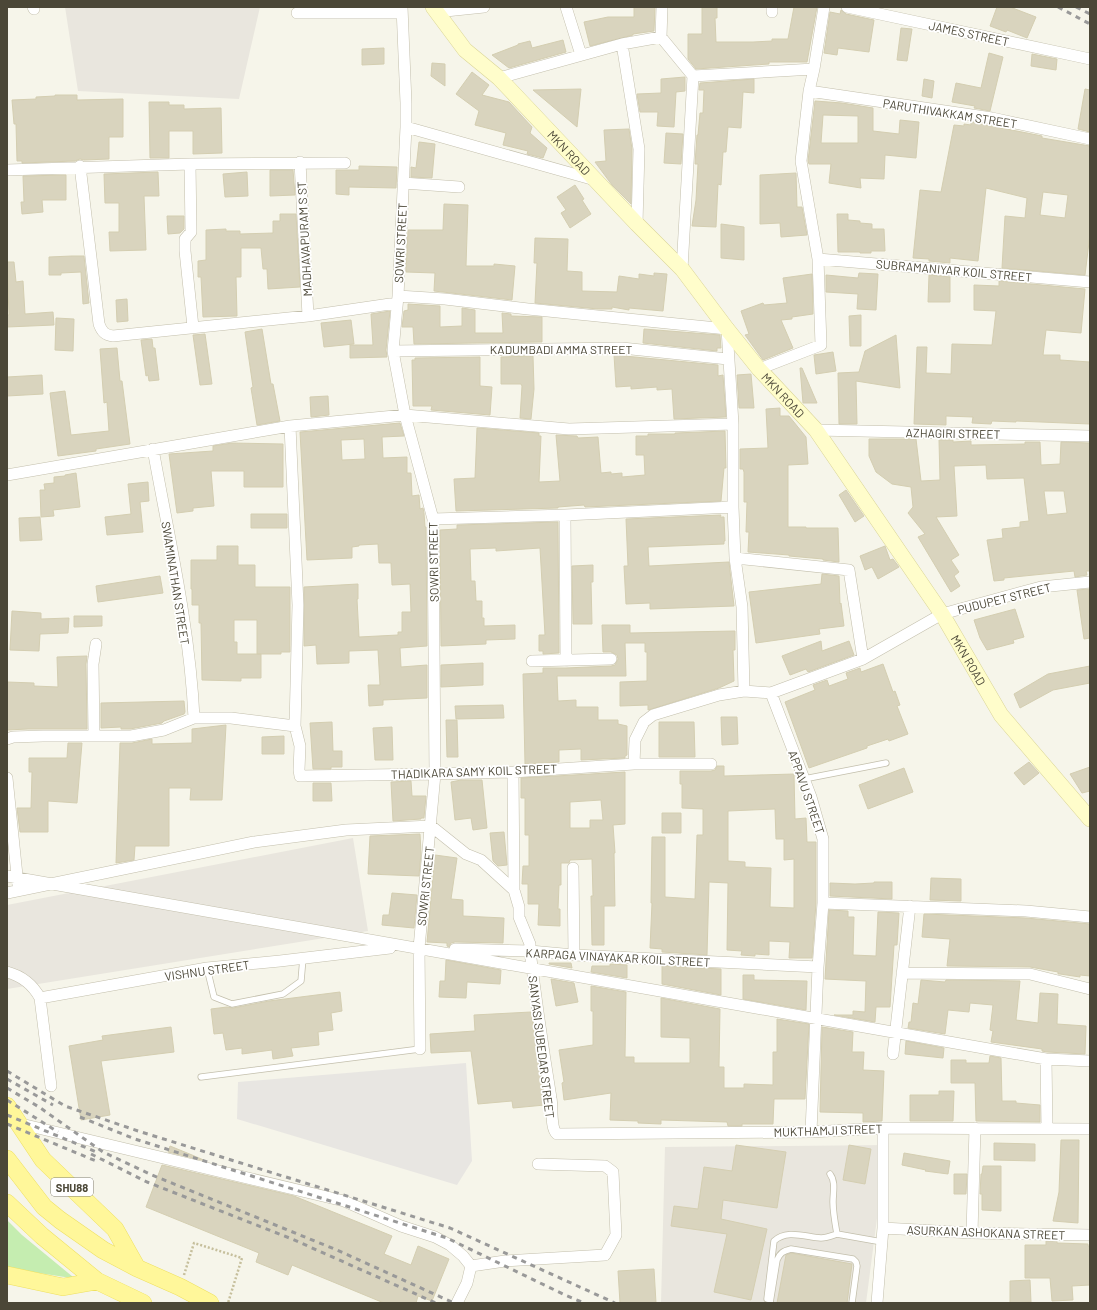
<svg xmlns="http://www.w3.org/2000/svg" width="1097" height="1310" font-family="Barlow,sans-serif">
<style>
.industrial{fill:#e9e6de}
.green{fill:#c5edb0}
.parking{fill:#e8e6e2}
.building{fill:#d9d4be;stroke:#d4ceb1;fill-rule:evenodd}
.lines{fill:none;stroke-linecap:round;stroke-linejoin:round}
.lane-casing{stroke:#c3bfac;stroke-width:7}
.street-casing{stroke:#c3bfac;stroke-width:12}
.secondary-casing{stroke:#dad597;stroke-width:16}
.primary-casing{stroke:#eee061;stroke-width:18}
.path{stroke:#c6bf9c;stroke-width:2.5;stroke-dasharray:2 2;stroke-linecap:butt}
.lane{stroke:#fff;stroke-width:5.5}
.street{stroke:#fff;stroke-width:11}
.secondary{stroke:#fffdcb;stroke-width:15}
.primary{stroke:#fff79a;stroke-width:17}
.rail{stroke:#999;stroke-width:3;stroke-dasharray:5 5;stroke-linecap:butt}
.labels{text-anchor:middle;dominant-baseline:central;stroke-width:3.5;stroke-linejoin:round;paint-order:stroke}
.shield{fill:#fff;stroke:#817e73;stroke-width:1}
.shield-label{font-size:11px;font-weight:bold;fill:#4b4737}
.street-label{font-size:12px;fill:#4b4737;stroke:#fff}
</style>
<rect width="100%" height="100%" fill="#f6f5ea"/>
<path class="industrial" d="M65 7H260L239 99 78 91Z
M353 838 368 931 7 989V905Z
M888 1145 879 1203 866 1303H661L665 1147Z"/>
<path class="green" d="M7 1220 22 1235 73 1277 71 1278 7 1268Z"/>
<path class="parking" d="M466 1063 472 1161 457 1185 237 1119 238 1082Z"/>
<path class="building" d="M634 7H655L654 31 633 34V35L590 46 584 22 608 17H634Z
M702 7H717V18H715L716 42H753L772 41V39H788L794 7H817L807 62H769V64L696 69 688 59V34H702Z
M997 7H1010L1036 17 1027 38 1007 30 1006 32 990 26Z
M841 10 846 14 874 20 869 52 838 48 837 55 824 53 830 12 840 14Z
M901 28 912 29 907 61 897 60Z
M563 40 566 52 509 68 492 55 518 45V44L530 41 532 48Z
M384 48V64L362 65V49Z
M989 53 1003 57 990 111 974 108 975 106 952 102 956 83 981 88Z
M1032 54 1057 59 1056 70 1031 66Z
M432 63 445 64V86L431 76Z
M472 72 489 85 482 95 509 102 532 127 530 133 547 148 543 158 527 154 528 151 503 145 506 133 475 125 479 111 456 94Z
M685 77V91L676 92 674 127 657 126 658 112H640L637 94 661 93V79Z
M754 79V93L743 92 741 128 728 127 726 152H723L721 185 718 184 716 227 692 226 696 200 698 164H695L697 135H698L700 113H703L704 90H699L700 83Z
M924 79 934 81 932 98 922 96Z
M581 89 577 127 533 90Z
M1085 89 1090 90V132L1078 129Z
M55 95H77V100L123 99V137H109V159L84 160 80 159 75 161 22 163V161H17L16 124H14L12 100 36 99V97L55 96Z
M815 101 842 103 873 108V131L899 134 900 120 919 122 916 158 885 155 884 179 860 178 861 188 829 183 831 164H809L808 161ZM823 115 858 116V143H821Z
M149 102H169V105H184V109L221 108 222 153 193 154V131H169V158H150Z
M971 122 1042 136V138L1090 146V234L1085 275 1002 268 1005 216 1025 218 1027 198 986 188 978 261 950 258V263L929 261V259L913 258 920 190 941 192 954 125 964 126V124L971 125ZM1043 192 1068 195 1065 218 1040 215Z
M629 129 632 149 631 204 612 185 595 162 606 161 604 130Z
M666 133 683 134 681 164 664 163Z
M419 142 435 144 432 178 411 177V167L416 168Z
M359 166 397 167 396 188 349 187V195L336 194V170H359Z
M270 170H293L295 195 270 196Z
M158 172 159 196H144L146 250 110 251 109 232H119V203H105L104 174Z
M247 172 248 196 225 197 223 174Z
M796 173 797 207H802L807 235 781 237 780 223 760 224V175Z
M66 175V200H42L43 212 22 214 21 202H24L23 176Z
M575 185 584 199 582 200 591 214 570 228 561 213 566 210 557 197Z
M444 204 468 205 466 266H494V264L515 266 512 300 434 291 435 273 406 272 408 230H443Z
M280 214H296L300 287 268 289 267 269H263L261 248H241V277H236L237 316 203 317 201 277H198V261L206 260V230L226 229V231H240V234L273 233V221H280Z
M837 214H848V220L860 221V223L872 224V229H884L885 251H871V253H860V252H838Z
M167 216H184V229L180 233 168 234Z
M721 224 744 227V260L721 258Z
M535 238 568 239 567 271 582 272V291L617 292 619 276 639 279V274L654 276V273L667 274 663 311 629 308V310L612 307V309H598L535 303 537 263H534Z
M72 256H84L89 303 83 304 81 272 61 273V275H49V257Z
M7 262H14L16 282 23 281 25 314 53 312 54 325 7 327V315H9Z
M859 273 878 274 876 310 857 309 858 294 826 292V275L858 278Z
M812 274 813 314 792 317V319L781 320 793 348 763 360 745 335 749 334 741 311 763 303 764 305 787 303 783 278Z
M929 275 950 277V302H928Z
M999 281 1085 289 1081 333 1046 330 1043 355H1060V360L1090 362V424L1016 421V422L992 421 991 424 972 423 973 417 946 416V425L914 424 917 347H927L926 373 951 374 952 344 992 345 996 311 974 310V285L999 286Z
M127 299 128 321 117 322 116 300Z
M408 304 440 306V327L462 326V308L475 310V333H503L502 313 511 314V316L542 317V342L414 344 413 327H402L404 311 408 310Z
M390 311 386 350 387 357 350 358V345H373L371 314Z
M861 315V346H850L849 316Z
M56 318 74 319 73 351 55 350Z
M351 320 354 344 324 347 321 323Z
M262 329 271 384H273L280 421 257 425 251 388 253 387 245 332Z
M644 329 720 335 721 348H717V351L643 343Z
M205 334 212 384 200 385 193 335Z
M896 335 900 388 856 381 857 424H839L838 373 859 372 865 351Z
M152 339 153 348H155L159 380 149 381 148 375 146 376 141 340Z
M117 348 120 381H122L130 444 96 449V451L58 456 50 393 65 391 71 435 109 431 107 402 104 403 100 349Z
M833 352 836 371 816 374 814 355Z
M614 355 718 365V376L723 375 726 417 674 419 672 389 657 390V387L631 389V386L616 387Z
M533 356 534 389 531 419 520 418 522 386 521 384H501V357Z
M480 357V386L492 387 490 415 431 410 432 406H413L412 360H415V358Z
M800 368H802L817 403H803Z
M751 374 754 408H739L737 375Z
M42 375 43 394 7 396V377Z
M328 396 329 415 311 417 310 397Z
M780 408V416H789L806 437 808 464 788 465V527H806V528H838L839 562 823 560V559L789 556V555L748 552 749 532H746L747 502H744V472L743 469H740V449L768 448 766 409Z
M400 423 404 436 382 437 383 458 407 457V473H411L412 496 419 495 420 509 423 508 424 513 425 527H426L427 646 400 648 401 667 427 665V698L383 700V705L369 706 368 685H380L378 650 349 651V663L317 664 316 645 304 646V587L358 584V599H357L359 637 398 635V632H402V612H411L410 584 392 585 391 563H379L378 544 359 545V546L352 547V558L307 560 300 432ZM364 439 365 459 342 460 341 440Z
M477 428 539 433V436H541L539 482 560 481 556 435 577 436 578 438 598 437 601 473 611 472V474L622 473V477L645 475 644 455H636V436H648V434H675V433L725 431 726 468H724L721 501 585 507 584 505 558 507V508L456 511 454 479 475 478Z
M869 439H916L921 481 940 480 939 440H953V442L971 441V445L1025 444V442H1040L1041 465 1060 464 1061 442 1090 443V571H1086L1087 575 1075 577 1074 571 1004 578V580L994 581 987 540 1003 538 1002 529 1020 527V522L1029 521 1024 478 987 479 986 465 954 466 957 516 936 517 959 555 951 560 959 572 954 576 960 586 951 592 918 537 925 534 908 513 913 507 911 487 892 484 876 472 869 456ZM1044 491H1064L1067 513 1047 515Z
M232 443 283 444V487H244V471H211L214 506 193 508V511L177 513 169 454 213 451V446Z
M76 473 80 507 53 510 54 516 41 517 40 490H45L44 484 54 483V477L65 476V475Z
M148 482 149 501 140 502 143 532 107 535 105 517 131 514 128 484Z
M846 490 864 516 855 522 839 495Z
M251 514H287V528H251Z
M721 515 720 517H724L725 541H724V544L648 547 649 566 729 562 734 606 650 609V603L626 604 624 566H628L626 519Z
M40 517 42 540 20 541 19 518Z
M558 522 559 653 543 654V651H539V635H545L540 548 496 551V548L470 549 471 581H475L476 601H482V618H484V626L515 625V639L486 640V644L441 646 440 530 457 529V525Z
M217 546H238V565H255V587H290V652H281V654H257V620H234V642H237V654H261V678H241V681L202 680 201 623H199V605H192V589H191V560H217Z
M885 546 890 560 893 559 899 567 878 579 872 567 865 570 860 556Z
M593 565V582H591L592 624H573L572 566Z
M822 574 839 576 840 604 841 603 844 626 819 629 820 634 756 643 749 592 821 584Z
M160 576 163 593 98 602 96 586Z
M1089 589 1090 638 1084 639 1077 590Z
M1015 609 1024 637 1013 640 1014 643 987 650 980 638 974 620Z
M12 611 41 613V619L69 618 68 633 40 634 39 651 10 650Z
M74 616H102V626L74 627Z
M602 625H630V633L735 631V650H733L734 681 719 688 648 710V705L620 706V682L647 681V652H645V643H625L626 676H557L558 701 576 700V707H598V720H618V724L627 726V755L625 756V758L581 760V749L559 750V762L525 764 523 674 543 673V668H566L611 666 615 665 618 659 617 655 611 652H603Z
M821 641 822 651 849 641 854 655 808 672 806 669 790 675 782 656Z
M87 656 86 664 87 729H28L7 730V682L34 683V686L58 687 57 657Z
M483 663V685L441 687V665Z
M883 664 893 692 895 691 900 705 897 706 908 734 889 741 888 739 867 746V748L809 768 785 702 815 690 813 685 827 680 829 686 848 679 846 673 860 668 861 672Z
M1090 666V683L1053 690 1020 708 1014 694 1048 674Z
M184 701 185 712 184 714 164 721 162 723 130 729H121V727L101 728V703Z
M503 705 504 718 456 719 455 706Z
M721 717H737L738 744 722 745Z
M446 720H457L458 757H447Z
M332 722 333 751H342V767H331V769H313L310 723Z
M659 722H694L695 757H659Z
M226 725 222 800H190L191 788H169V846H135L134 860 116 863 120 743H132L152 739V744L192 743V729Z
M392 727 393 760H375L373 728Z
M284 736V754H262V737Z
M68 743H82L77 803 48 801V832H20L17 808H31L32 772H29V758H67Z
M1029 762 1039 773 1024 785 1014 773Z
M717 766H724V776L794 774 795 819 806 818 807 842H816V903L812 958H789L790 942 769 941V955L755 954V956L741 955 742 951 727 950 728 883 709 882 707 955 662 952V949L650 948 652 903H651L652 837H665V897L695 899 697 835H703V809L682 808V784H680V771H711L715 770ZM775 809 776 839H784V860L794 859V908L770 907 771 868 745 867V862L728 861V811Z
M1090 767V791L1082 793 1070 774Z
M904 768 913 792 868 809 859 785Z
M625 772V824L613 825 615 853H614L615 906H604V945H592L591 896H593L592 859 570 860 569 863H561V885H559L558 909H560V926L538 925 539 904H528V884H522L523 866H529V835H525V798H521V778ZM601 800 603 820H590V828H570V802Z
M461 780H482L487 828 473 830 471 818 455 820 451 782Z
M411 781 412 796H426L424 818H421V819L393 821 391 782Z
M313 783H331L332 801H313Z
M662 813H681V833H662Z
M504 832 507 865 498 866 493 861 490 833Z
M420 834 421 853 419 876 368 874 370 836Z
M435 855 457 858 451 899 463 900V916L504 918 503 943 455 942 451 943 449 947 447 946V943L427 942Z
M931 878 961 879V901L930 900Z
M874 882H892V899L830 896V883L855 884 874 883Z
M392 893 417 895 414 928 382 925 383 915H389Z
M829 910 848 911V917H854L853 955 876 956 878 912 899 913 897 945H894L890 1007H876L875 1022 834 1015H853V1011L865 1012 866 981 825 979Z
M924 914 1026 918 1090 924V976L1080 975V977L1060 974H1058V972L1030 967 947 966 950 939 922 937Z
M446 960 501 970 500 984 467 982 466 998 439 997 440 981H445Z
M549 963H571L572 968 549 964Z
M610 964 627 965V978L591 972 592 966H610Z
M662 966 721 969V995L662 984Z
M743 975H754V980L807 981 806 1010 743 999Z
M551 979 574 983 578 1002 556 1006Z
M921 980 945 982 946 980 1020 981 1016 1020 1038 1023 1040 993 1058 994 1057 1024 1086 1026 1085 1054 1047 1052 1042 1051V1049L991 1042 993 1031 990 1030 993 1005 970 1003 969 1012 948 1010 945 1034 908 1028 909 1022H911L913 1003 918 1004Z
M591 986 626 992 625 1057H634V1063H690V1038L661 1037V998L720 1009 719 1067H724V1088H744V1084L773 1085V1052H777V1019L809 1024 805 1099H774L773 1124H742V1126H728L727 1122 661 1120V1124L638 1123V1121L610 1120 611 1093 564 1100 562 1083 564 1082 559 1050 593 1045V1011H591Z
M340 992 342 1011 331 1013 333 1030 318 1032 319 1045 291 1048 293 1056 273 1059 272 1050 242 1054V1048L226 1050 223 1033 214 1034 211 1009 227 1007 233 1008 269 1001Z
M531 1012 545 1105 513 1108 512 1101 478 1104 471 1051 431 1053 430 1034 475 1031 474 1015Z
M171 1027 174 1052 101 1061 110 1115 81 1120 69 1046 103 1040 102 1036Z
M822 1027 853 1032 852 1052H864L863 1070 884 1071 882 1121 863 1122V1113L820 1112Z
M906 1041 944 1048 943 1058 905 1054Z
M990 1056 1001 1058 1002 1101H1016V1103L1040 1105V1122L976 1121 975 1083H951V1060H966V1063H989Z
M939 1091H954L953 1121H910V1095H939Z
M1061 1140H1079L1078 1223 1053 1221 1059 1192Z
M994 1143 1035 1144V1161L994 1160Z
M736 1145 786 1152 777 1208 723 1200 721 1219 767 1229 751 1300 714 1292 727 1234 671 1226 674 1206 698 1209 704 1167 732 1171Z
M849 1145 871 1149 865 1184 843 1180Z
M170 1146 192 1155 206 1161 168 1152Z
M904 1153 950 1161 948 1174 925 1171 926 1170 902 1165Z
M162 1165 294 1196 392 1236 384 1254 411 1265 418 1246 449 1259 432 1301 418 1296 416 1303H384L292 1265 288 1275 256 1262 259 1253 146 1207Z
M983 1166H1001V1211L982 1210V1194H980L981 1174H982Z
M954 1174H967L966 1194H954Z
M1046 1241H1057V1243L1088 1244V1246H1090V1285L1072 1286 1073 1300 1052 1301 1050 1278H1025V1245H1046Z
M791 1253 852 1264 847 1303H777L786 1255Z
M654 1269 656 1303H620L618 1271Z
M1030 1280 1031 1302 1010 1303V1281Z"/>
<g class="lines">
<defs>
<path id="lane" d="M804 779 886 763
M207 968 214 997 232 1004 283 994 301 981 303 958
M201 1077 420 1049
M830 1174C836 1182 833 1192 833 1202 833 1212 835 1223 837 1234L882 1242
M767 1299 774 1241C787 1229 805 1237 821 1238 826 1238 831 1236 837 1234
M770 1303 777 1260C780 1253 783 1251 791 1249L853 1259 856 1262 857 1266 852 1303"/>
<path id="street" d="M33 7 34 9
M402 7 406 103V127L398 296 393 351 405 415 433 519 435 774 419 948 420 1049
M566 7 581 55
M847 7 1090 59
M436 12 484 7
M772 12V7
M297 13H402
M661 37 662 7
M622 44 639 149 637 224
M693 76 814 69
M499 78 622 44 661 37 693 76 682 269
M809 91 992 118 1090 139
M406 127 595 180
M300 162 308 316
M190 164 191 232 185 239V251L193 327
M80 166 99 324C102 332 105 335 113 336L308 316 397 303
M7 170 190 164 345 163
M403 183 459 187
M818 259 1090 282
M398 296 445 299 528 309 727 329 733 424V507L735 558 742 607 744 691
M393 351 622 348 728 359
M759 369 821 345 818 259 801 161 809 91 814 69 824 7
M290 426 298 605 295 726 300 746 299 770 300 776 435 774 513 772 634 764 635 740 644 722 653 715 719 695 744 691 771 693 863 659 942 614 1041 587 1090 582
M816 430 1090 436
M153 449C169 538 190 628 194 718
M7 475 290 426 405 415 569 429 733 424
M565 515 566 661
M433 519 565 515 733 507
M735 558 849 570 863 659
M532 661 611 659
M771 693 811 797 823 839V903L818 967 811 1132
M94 735 93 664 96 644
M7 739 13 737 43 736H131L164 730 194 718H231L295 726
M634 764H711
M513 772 514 890
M7 778 18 885
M573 868 574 955
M7 876 1046 1059 1090 1061
M7 893 254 842 346 830 431 826 466 854 481 860 514 890 519 907V917L530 944V951C536 1000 543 1049 551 1098 553 1108 550 1128 557 1134L811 1132 883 1128 1090 1129
M823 903 1026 911 1090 917
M455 949 530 951 574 955 818 967
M7 972C22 976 33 985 40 998L207 968 280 961 390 948
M902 973 1030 974 1090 989
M40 998 51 1086
M893 1054 910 906
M1046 1059 1047 1128
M17 1123 344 1201 401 1226 435 1237 450 1245 463 1256 471 1266 467 1283 457 1303
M883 1228 972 1233 1090 1235
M972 1233 975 1128
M471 1266 505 1261 605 1255 616 1235 613 1172 605 1166 538 1164
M877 1303 883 1228V1128"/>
<g id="secondary">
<path id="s1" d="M433 7 465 50 499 78 637 224 682 269 727 329 759 369 816 430 942 614 1001 715 1090 819"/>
</g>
<path id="primary" d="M7 1106 43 1160 115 1229 137 1268
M7 1159 44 1207 60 1220 103 1250 137 1268 180 1287 210 1303
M7 1203 42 1236 97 1281 143 1303
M7 1275 63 1287 97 1281"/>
</defs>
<use href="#lane" class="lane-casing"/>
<use href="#street" class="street-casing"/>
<use href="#secondary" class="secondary-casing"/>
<use href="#primary" class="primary-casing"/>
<path class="path" d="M184 1275 194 1243 242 1258 228 1303"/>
<use href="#lane" class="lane"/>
<use href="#street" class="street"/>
<use href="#secondary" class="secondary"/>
<use href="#primary" class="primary"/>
<path class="rail" d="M1058 7 1090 24
M1076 7 1090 14
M7 1071 65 1106 138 1131 450 1228 615 1303
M7 1079 53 1105
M7 1088 39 1107 103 1152 152 1175 337 1250 454 1303
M7 1100 58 1132
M7 1115 99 1153
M80 1117 135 1139 447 1238 565 1295 584 1303
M7 1124 96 1161
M91 1154 147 1182 292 1239 436 1303"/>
</g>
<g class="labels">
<rect class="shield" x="51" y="1178" width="42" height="18" rx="3"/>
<g class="shield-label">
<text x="72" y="1187">SHU88</text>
</g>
<g class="street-label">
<text transform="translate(969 33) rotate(12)">JAMES STREET</text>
<text transform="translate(950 113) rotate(9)">PARUTHIVAKKAM STREET</text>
<text stroke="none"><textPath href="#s1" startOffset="200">MKN ROAD</textPath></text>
<text transform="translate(304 239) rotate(-93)">MADHAVAPURAM S ST</text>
<text transform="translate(400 243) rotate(-87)">SOWRI STREET</text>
<text transform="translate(954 270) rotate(5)">SUBRAMANIYAR KOIL STREET</text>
<text x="561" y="349">KADUMBADI AMMA STREET</text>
<text stroke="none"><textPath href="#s1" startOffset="524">MKN ROAD</textPath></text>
<text transform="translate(953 433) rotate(1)">AZHAGIRI STREET</text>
<text transform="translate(433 562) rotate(-91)">SOWRI STREET</text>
<text transform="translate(176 583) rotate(81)">SWAMINATHAN STREET</text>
<text transform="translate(1004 598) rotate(-14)">PUDUPET STREET</text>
<text stroke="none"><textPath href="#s1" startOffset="848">MKN ROAD</textPath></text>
<text transform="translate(474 771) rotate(-2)">THADIKARA SAMY KOIL STREET</text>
<text transform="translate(807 792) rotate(71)">APPAVU STREET</text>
<text transform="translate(425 886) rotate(-84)">SOWRI STREET</text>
<text transform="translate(618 957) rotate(3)">KARPAGA VINAYAKAR KOIL STREET</text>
<text transform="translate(207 970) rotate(-8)">VISHNU STREET</text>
<text transform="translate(542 1047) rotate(83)">SANYASI SUBEDAR STREET</text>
<text transform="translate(828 1130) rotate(-2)">MUKTHAMJI STREET</text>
<text transform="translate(986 1232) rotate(2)">ASURKAN ASHOKANA STREET</text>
</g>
</g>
<rect width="1097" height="1310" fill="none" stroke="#4b4737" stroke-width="16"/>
</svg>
